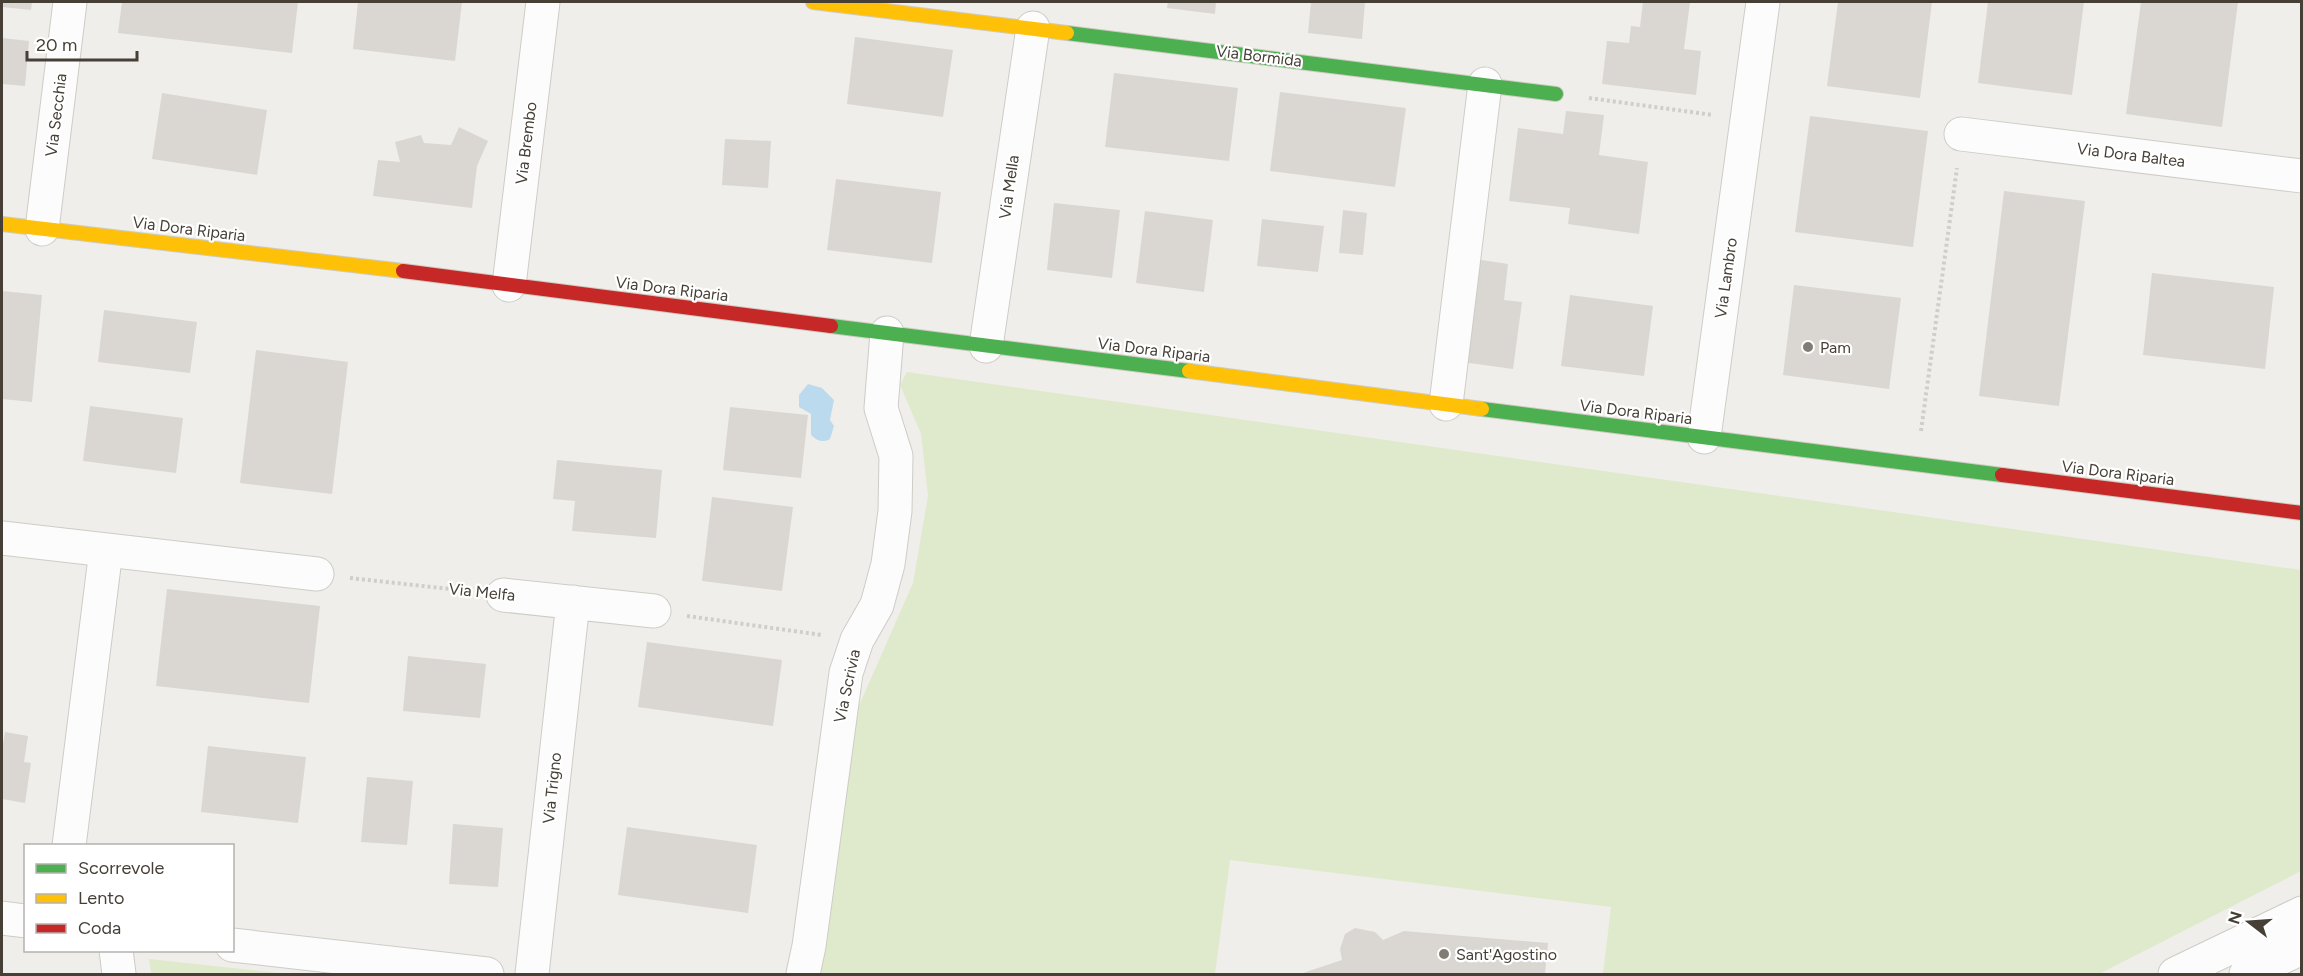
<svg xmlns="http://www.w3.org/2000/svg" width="2303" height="976" font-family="Figtree,sans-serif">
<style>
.green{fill:#deeacb}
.water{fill:#bcdaed}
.building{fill:#dad7d2}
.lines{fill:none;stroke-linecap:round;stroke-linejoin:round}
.street-casing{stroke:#ceccc7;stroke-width:35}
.fast-casing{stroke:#cecbc1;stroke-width:16}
.slow-casing{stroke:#cecbc1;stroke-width:16}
.jam-casing{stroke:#cecbc1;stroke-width:16}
.path{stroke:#d0cecb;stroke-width:4;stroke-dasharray:3 3;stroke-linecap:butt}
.street{stroke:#fdfcfc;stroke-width:33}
.fast{stroke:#4caf50;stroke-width:14}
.slow{stroke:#ffc107;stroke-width:14}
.jam{stroke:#c62828;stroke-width:14}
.poi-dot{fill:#827c75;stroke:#fff;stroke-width:2}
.labels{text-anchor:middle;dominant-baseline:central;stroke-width:4.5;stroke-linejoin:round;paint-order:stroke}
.street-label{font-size:16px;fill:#463f36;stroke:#fff}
.poi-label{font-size:16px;fill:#463f36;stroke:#fff;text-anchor:start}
</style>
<rect width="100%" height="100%" fill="#f0eeea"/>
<path class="green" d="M907 372 2301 570V871L2099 974H1603L1611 907 1230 860 1215 974H814L847 733 913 583 928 496 921 434 900 385Z
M149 959 288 974H151Z"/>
<path class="water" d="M808 384 822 388 834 400 830 420 834 426 830 439C823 443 817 441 811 435V414L799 407V395Z"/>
<path class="building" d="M2 2H32L31 10 2 7Z
M122 2H298L292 53 118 33Z
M358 2H462L455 61 353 49Z
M1168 2H1216L1215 14 1167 8Z
M1311 2H1365L1362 39 1308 33Z
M1643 2H1690L1684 49 1701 51 1696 95 1602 84 1607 41 1629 43 1631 26 1640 27Z
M1838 2H1932L1920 98 1827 86Z
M1988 2H2084L2072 95 1978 83Z
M2141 2H2238L2222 127 2126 114Z
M855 37 953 50 943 117 847 104Z
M2 38 29 41 25 86 2 84Z
M1114 73 1238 88 1229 161 1105 147Z
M1280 92 1406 108 1395 187 1270 171Z
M162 93 267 110 257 175 152 159Z
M1566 111 1604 115 1599 155 1648 162 1639 234 1568 224 1570 208 1509 201 1518 128 1563 134Z
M1810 116 1928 131 1913 247 1795 232Z
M459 127 488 141 477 166 472 208 373 196 378 160 400 162 395 142 421 135 424 143 451 145Z
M725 139 771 141 768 188 722 185Z
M836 179 941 192 932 263 827 250Z
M2004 191 2085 201 2059 406 1979 396Z
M1054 203 1120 210 1112 278 1047 270Z
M1343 210 1367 213 1363 255 1339 253Z
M1145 211 1213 220 1204 292 1136 283Z
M1262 219 1324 226 1318 272 1257 266Z
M1475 259 1508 264 1504 300 1522 302 1513 369 1462 362Z
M2152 273 2274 287 2265 369 2143 355Z
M1794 285 1901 298 1889 389 1783 375Z
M2 291 42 295 32 402 2 399Z
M1570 295 1653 306 1644 376 1561 366Z
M104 310 197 322 190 373 98 362Z
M256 350 348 362 332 494 240 483Z
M90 406 183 418 176 473 83 461Z
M730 407 808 415 801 478 723 470Z
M557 460 662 470 656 538 572 531 575 501 553 499Z
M712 497 793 507 782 591 702 581Z
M167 589 320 606 309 703 156 686Z
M647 642 782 660 773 726 638 707Z
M408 656 486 664 480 718 403 711Z
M5 732 28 736 24 762 31 763 25 803 2 799V750Z
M208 746 306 757 298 823 201 812Z
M367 777 413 781 407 845 361 842Z
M453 824 503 828 498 887 449 884Z
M627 827 757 845 748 913 618 895Z
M1355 928 1375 932 1383 940 1404 931 1548 943 1545 974H1300L1342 960 1340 949 1345 934Z"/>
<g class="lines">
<defs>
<path id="street" d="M1961 134 2302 176
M42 229 70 2
M509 285 543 2
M986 346 1033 28
M1446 404 1485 84
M1704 437 1763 2
M2 538 317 574
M503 595 654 611
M69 846 106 550
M2 918 26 921
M232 945 487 974
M116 950 119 974
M532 974 573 602
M803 974 809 946 846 673 857 640 877 605 888 564 895 511 896 456 881 408 887 333
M2175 974 2302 913
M2246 974 2302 948"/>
<path id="fast" d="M1067 33 1556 94
M831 326 1189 371
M1482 409 2002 475"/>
<path id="slow" d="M813 2 1067 33
M2 224 403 271
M1189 371 1482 409"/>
<path id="jam" d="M403 271 831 326
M2002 475 2302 513"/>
</defs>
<use href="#street" class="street-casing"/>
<use href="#fast" class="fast-casing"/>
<use href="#slow" class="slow-casing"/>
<use href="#jam" class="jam-casing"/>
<path class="path" d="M1589 98 1713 115
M1921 431 1957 168
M350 578 468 591
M687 616 822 635"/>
<use href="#street" class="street"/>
<use href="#fast" class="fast"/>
<use href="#slow" class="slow"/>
<use href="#jam" class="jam"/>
</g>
<g class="poi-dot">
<circle cx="1808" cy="347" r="6"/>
<circle cx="1444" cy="954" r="6"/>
</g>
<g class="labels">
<g class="street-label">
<text transform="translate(1259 56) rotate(7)">Via Bormida</text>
<text transform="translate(56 115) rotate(-83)">Via Secchia</text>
<text transform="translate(526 143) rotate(-83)">Via Brembo</text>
<text transform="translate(2131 155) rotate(7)">Via Dora Baltea</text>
<text transform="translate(1009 187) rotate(-82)">Via Mella</text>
<text transform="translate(189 229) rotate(7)">Via Dora Riparia</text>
<text transform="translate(1726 278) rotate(-82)">Via Lambro</text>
<text transform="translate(672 289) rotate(7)">Via Dora Riparia</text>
<text transform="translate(1154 350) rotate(7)">Via Dora Riparia</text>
<text transform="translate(1636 412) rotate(7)">Via Dora Riparia</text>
<text transform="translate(2118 473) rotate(7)">Via Dora Riparia</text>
<text transform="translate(482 592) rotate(6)">Via Melfa</text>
<text transform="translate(847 686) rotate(-78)">Via Scrivia</text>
<text transform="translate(552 788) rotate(-84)">Via Trigno</text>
</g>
<g class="poi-label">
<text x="1820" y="347">Pam</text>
<text x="1456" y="954">Sant'Agostino</text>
</g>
</g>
<rect width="2303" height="976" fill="none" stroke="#463f36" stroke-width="6"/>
<rect x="24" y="844" width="210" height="108" fill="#ffffff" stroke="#b5b2af" stroke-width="1.5"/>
<rect x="36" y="864" width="30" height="9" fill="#4caf50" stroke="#b5b2af" stroke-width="1.5"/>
<text x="78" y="874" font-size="18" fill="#463f36">Scorrevole</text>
<rect x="36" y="894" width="30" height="9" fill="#ffc107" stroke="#b5b2af" stroke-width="1.5"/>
<text x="78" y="904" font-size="18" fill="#463f36">Lento</text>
<rect x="36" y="924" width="30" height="9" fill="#c62828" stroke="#b5b2af" stroke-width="1.5"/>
<text x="78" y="934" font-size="18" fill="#463f36">Coda</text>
<g transform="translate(2249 922) rotate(287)" stroke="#ffffff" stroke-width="4.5" paint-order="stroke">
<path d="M0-4.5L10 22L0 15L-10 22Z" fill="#463f36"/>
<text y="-9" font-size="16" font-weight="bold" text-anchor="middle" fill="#463f36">N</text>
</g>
<path d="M27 51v9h110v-9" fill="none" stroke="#463f36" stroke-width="3"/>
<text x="36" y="51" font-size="18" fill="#463f36" stroke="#ffffff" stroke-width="4.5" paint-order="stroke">20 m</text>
</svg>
